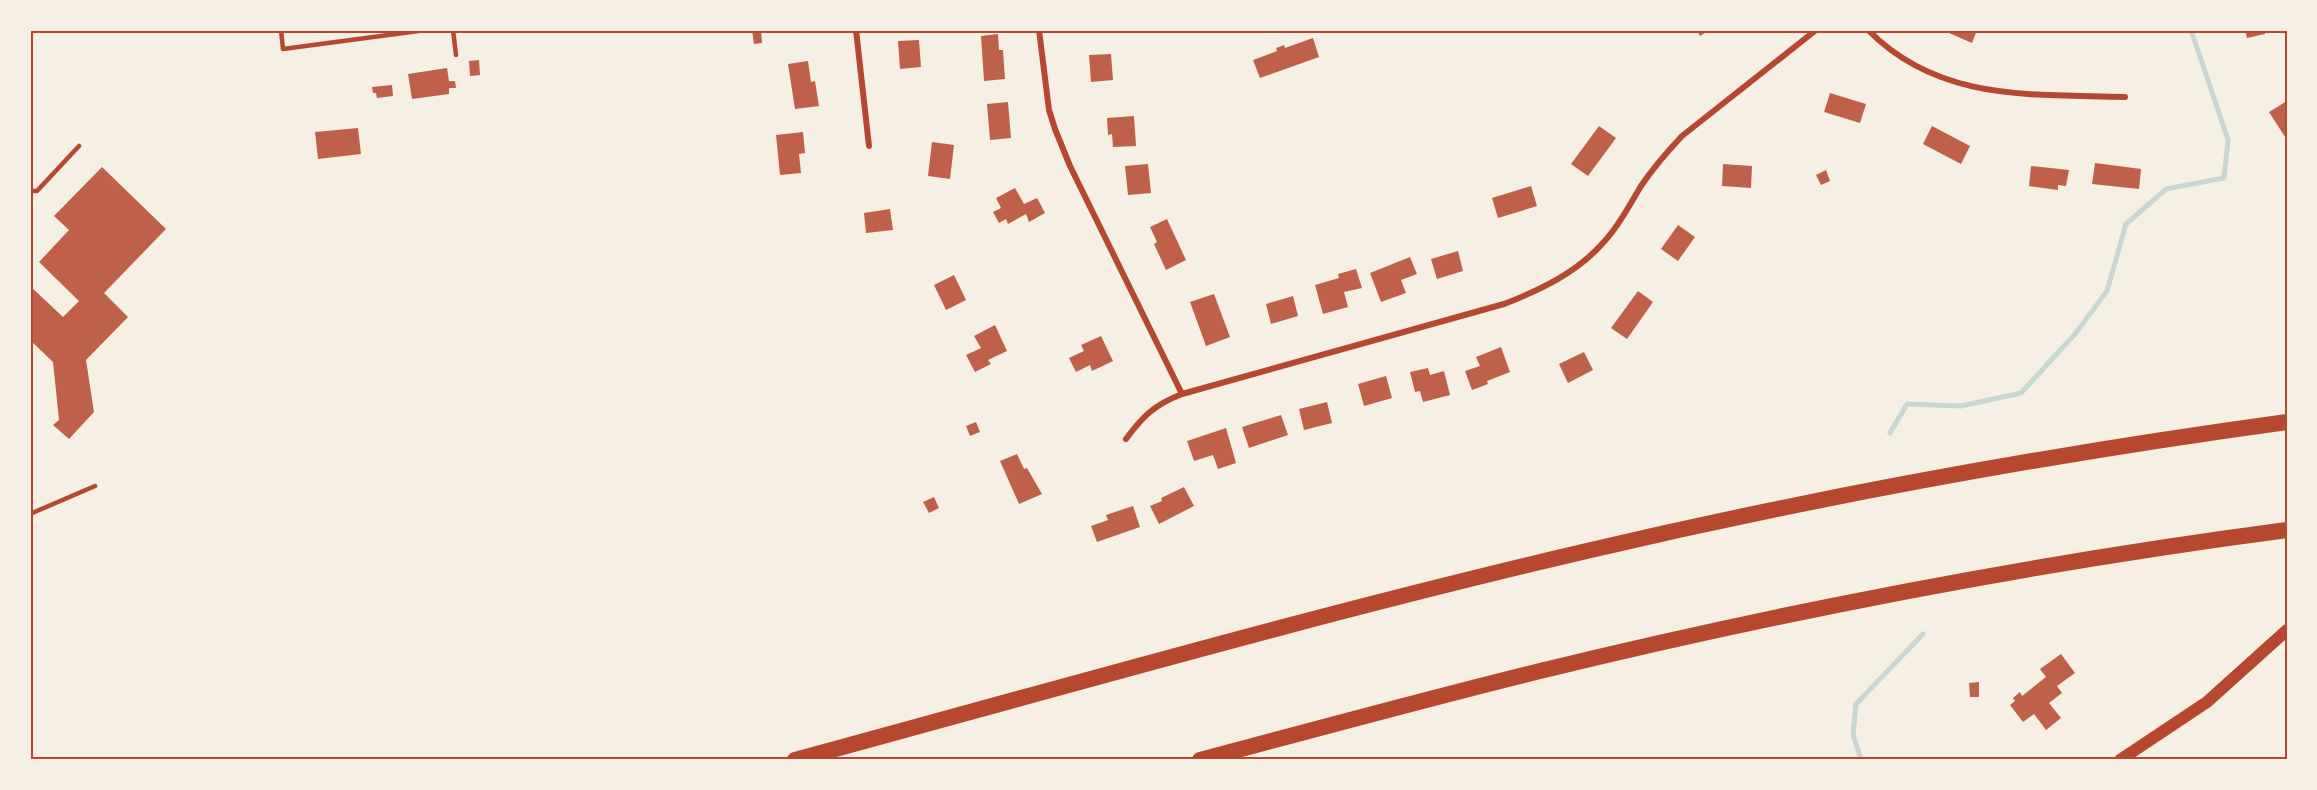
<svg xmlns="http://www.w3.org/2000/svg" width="2317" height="790" font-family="Quicksand,sans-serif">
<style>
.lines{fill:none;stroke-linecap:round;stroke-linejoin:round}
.stream{stroke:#c9d6d2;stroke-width:5}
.building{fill:#bf614a}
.service{stroke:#b5482f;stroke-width:4.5}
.minor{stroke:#b5482f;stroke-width:6}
.secondary{stroke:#b5482f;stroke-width:12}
.motorway{stroke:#b5482f;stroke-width:16}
.neatline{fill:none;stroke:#b5482f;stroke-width:2}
</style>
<rect width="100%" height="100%" fill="#f6efe4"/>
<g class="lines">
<path class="stream" d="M1890 433 1907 404 1961 406 2021 393 2075 334 2107 291 2126 224 2166 189 2224 178 2228 140 2191 30
M1861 760 1853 734 1856 704 1923 634"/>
</g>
<path class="building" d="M752 30H761L762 43 754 44Z
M1697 30H1709L1700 36Z
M1942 30H1977L1972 43Z
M2245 30H2265V34L2247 38Z
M998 34 999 50H1003L1005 79 984 81 981 36Z
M1313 38 1319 57 1260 78 1253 60 1277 51 1276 48 1284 45 1285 48Z
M919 40 921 67 900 69 898 41Z
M1111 54 1113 80 1091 82 1089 55Z
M479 60 480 75 470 76 469 61Z
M808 61 811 82 815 81 819 106 795 109 788 64Z
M447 68 449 81H455L456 88H449V94L412 99 408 74Z
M392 85 393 96 377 98 376 93H373L372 87Z
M1830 93 1866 104 1860 123 1824 112Z
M2287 101V140L2269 112Z
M1008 102 1011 138 990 140 987 104Z
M1134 116 1136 146 1113 147 1112 134 1108 135 1107 118Z
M1599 126 1616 138 1588 176 1571 164Z
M1932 126 1970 146 1961 164 1923 144Z
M358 128 361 154 318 159 315 132Z
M803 132 805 153 799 154 801 173 780 175 776 135Z
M932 142 954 145 950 179 928 176Z
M2095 163 2141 169 2139 189 2092 184Z
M1148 164 1151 193 1128 195 1125 166Z
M1723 164 1752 166 1751 188 1722 186Z
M2031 166 2069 170 2066 186 2058 185V190L2029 186Z
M102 167 166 229 104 293 128 317 86 360 94 412 69 439 53 425 59 420 53 362 30 340V286L63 317 79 301 39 262 69 230 54 216Z
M1826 170 1830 181 1821 185 1816 175Z
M1531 186 1537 206 1498 218 1492 198Z
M1015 188 1024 204 1037 198 1045 213 1029 222 1026 214 1008 224 1006 219 999 223 993 212 1001 208 996 198Z
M890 209 893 230 866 233 864 213Z
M1167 219 1186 260 1166 270 1154 244 1157 242 1150 227Z
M1678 225 1695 237 1678 261 1661 249Z
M1458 251 1463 271 1437 279 1431 259Z
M1410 257 1417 274 1401 280 1406 293 1381 302 1370 273Z
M1356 269 1362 288 1344 292 1348 307 1323 314 1315 285 1339 278 1338 274Z
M954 275 966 300 946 310 934 285Z
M1638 291 1653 302 1627 339 1611 328Z
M1214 294 1230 337 1206 346 1190 302Z
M1293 296 1298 316 1271 324 1266 304Z
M995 325 1007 351 988 360 991 364 975 372 966 355 981 348 974 336Z
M1101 336 1113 361 1092 371 1090 365 1076 372 1069 358 1084 351 1081 345Z
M1501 347 1510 372 1487 381 1488 384 1472 390 1465 371 1480 366 1476 357Z
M1584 352 1593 370 1568 383 1559 364Z
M1428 368 1430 375 1444 371 1450 395 1423 402 1420 391 1415 392 1410 372Z
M1386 376 1392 398 1364 406 1358 384Z
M1327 402 1332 423 1304 430 1299 409Z
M1281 415 1288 435 1249 448 1242 427Z
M976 422 980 432 970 436 966 426Z
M1226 428 1236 463 1218 469 1213 455 1194 461 1187 441Z
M1017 454 1024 469 1027 468 1042 494 1019 504 1000 461Z
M1184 487 1194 506 1159 524 1150 506 1162 501 1161 498Z
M934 497 939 508 929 513 923 502Z
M1133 506 1140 527 1097 542 1091 526 1108 520 1106 515Z
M2061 654 2075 673 2057 686 2062 693 2049 703 2061 718 2046 730 2034 714 2023 722 2010 705 2015 701 2013 698 2020 692 2022 696 2046 677 2040 669Z
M1979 682V697H1970L1969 683Z"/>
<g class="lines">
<path class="service" d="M281 30 283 49 426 30
M453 30 456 55
M30 191H37L79 146
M30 514 95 486"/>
<path class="minor" d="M856 30 869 146
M1039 30 1049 110 1055 129 1070 166 1182 394
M1868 30C1939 102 2031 94 2125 97
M1126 439C1143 416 1154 405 1182 394L1504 304C1540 290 1576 273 1602 244 1618 227 1629 206 1641 186 1653 168 1667 152 1682 136L1816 30"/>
<path class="secondary" d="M2120 760 2207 702 2287 630"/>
<path class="motorway" d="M795 760C1060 688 1324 612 1591 550 1821 496 2053 454 2287 422
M1200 760C1313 730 1426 699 1540 671 1786 611 2036 563 2287 530"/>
</g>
<rect width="2317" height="790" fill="none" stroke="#f6efe4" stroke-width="63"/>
<rect x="32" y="32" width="2254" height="726" class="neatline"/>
</svg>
